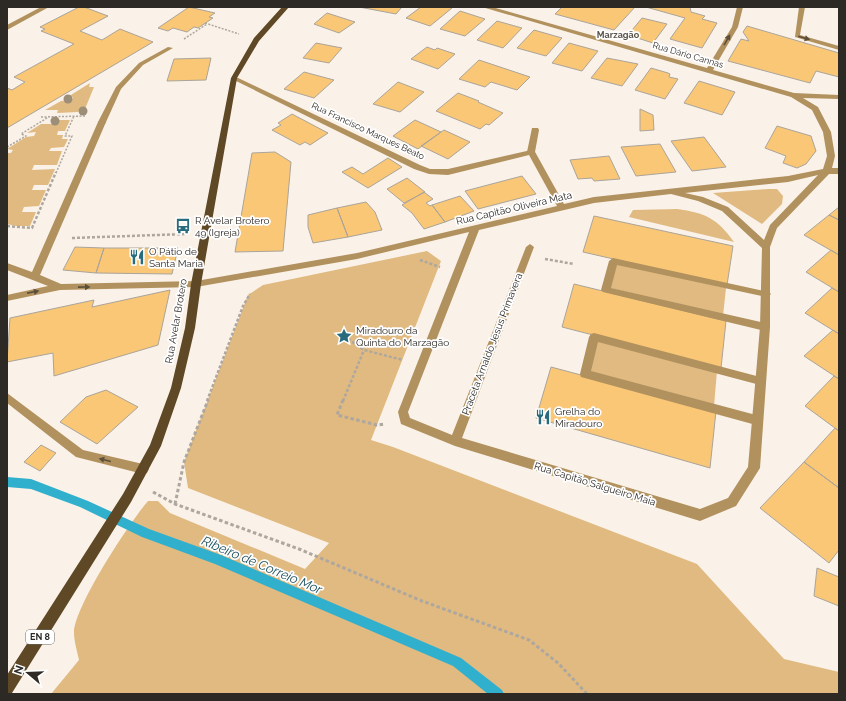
<svg xmlns="http://www.w3.org/2000/svg" width="846" height="701" font-family="Raleway,sans-serif">
<style>
.green{fill:#e0ba80}
.lines{fill:none;stroke-linecap:round;stroke-linejoin:round}
.stream{fill:#31b0ce;fill-rule:evenodd}
.building{fill:#f9c776;stroke:#aba49a}
.path-far2{stroke:#ada79f;stroke-width:1.5;stroke-dasharray:2 1.5;stroke-linecap:butt}
.path-far1{stroke:#ada79f;stroke-width:2.5;stroke-dasharray:3 2;stroke-linecap:butt}
.path{stroke:#ada79f;stroke-width:3;stroke-dasharray:3.5 2.5;stroke-linecap:butt}
.service{fill:#b1915e;fill-rule:evenodd}
.pedestrian{fill:#b1915e;fill-rule:evenodd}
.minor{fill:#b1915e;fill-rule:evenodd}
.primary{fill:#5e4825;fill-rule:evenodd}
.tree{fill:#9d8e77}
.oneway{fill:#5b4e3a}
.labels{text-anchor:middle;dominant-baseline:central;stroke-width:3.5;stroke-linejoin:round;paint-order:stroke}
.far-neighbourhood-label{font-size:9px;font-weight:bold;fill:#59534a;stroke:#fff}
.far-street-label{font-size:9px;fill:#2d2a26;stroke:#fff}
.shield{fill:#fff;stroke:#6c6a67;stroke-width:1}
.shield-label{font-size:9px;font-weight:bold;fill:#2d2a26}
.street-label{font-size:10px;fill:#2d2a26;stroke:#fff}
.poi-label{font-size:10px;fill:#2d2a26;stroke:#fff;text-anchor:start}
.near-water-label{font-size:13px;font-style:italic;fill:#215361;stroke:#fff}
</style>
<rect width="100%" height="100%" fill="#faf2e8"/>
<path class="green" d="M90 83 89 87H94L85 109H80L78 112 57 113 58 110H45L61 101 72 100 73 97 66 98Z
M58 120H70L65 131H58L57 135H63L62 139H68L64 147 51 148 49 151H62L57 165H34L32 170 55 169 48 185H34L32 190H46L39 206 24 207 22 212H36L30 226H16L7 224V153H11L13 150 7 149 26 137 34 136 36 132 27 133 41 124H57Z
M768 189H777L783 196 782 204 762 224 713 193Z
M677 209C705 213 717 218 734 242L629 217 633 210Z
M427 251 441 261 371 440 393 447 697 564 784 659 839 672V694H51L79 660C77 651 74 641 74 632 75 606 129 523 148 501H158L170 513 305 569 329 543 188 488 184 462 248 295 263 285Z
M616 263 726 288 723 316 610 288Z
M596 341 717 371 714 406 588 374Z"/>
<g class="lines">
<path class="stream" d="M7 477 31 479 88 501 149 529 221 555 461 658 502 690 504 694H488L453 666 215 564 142 537 80 507 31 489 7 487Z"/>
</g>
<path class="building" d="M79 7H84L108 16 80 31 102 40 120 29 153 42 7 128V88L12 90 25 82 14 77 74 44 41 31 45 29 40 27Z
M189 7 215 13 209 17 213 18 198 28 194 27 187 32 173 28 168 31 158 28Z
M359 7H402L396 14Z
M421 7H448L452 8 430 26 406 18Z
M562 7H635L614 30 555 14Z
M646 7H690L691 12 705 16 702 19 717 23 702 48 670 39 685 18Z
M460 11 485 19 465 36 440 29Z
M327 13 355 22 339 33 314 24Z
M642 18 667 24 653 43 628 35Z
M497 21 522 28 503 48 477 40Z
M747 26 839 53V77L816 71 810 83 728 61 741 39 749 41 743 32Z
M534 30 562 38 546 56 517 48Z
M316 43 342 48 329 63 303 58Z
M569 43 598 51 582 71 552 63Z
M427 47 435 50 437 48 455 54 438 69 411 59Z
M211 58 206 80 167 81 174 59Z
M607 58 638 64 622 86 591 78Z
M479 60 530 77 517 90 491 82 485 87 459 79Z
M651 68 668 73 670 74 669 77 678 79 665 99 635 90Z
M304 72 334 80 314 98 284 89Z
M699 81 735 92 722 115 684 103Z
M398 82 424 92 400 112 373 104Z
M458 93 479 101 478 102 503 113 489 125 486 124 480 129 436 111Z
M640 109 653 115 654 130 640 131Z
M292 114 328 133 310 145 305 142 300 145 272 130 281 125 278 123Z
M415 120 441 132 418 149 393 136Z
M777 126 811 136 816 151 806 164 797 168 783 163 786 156 765 148Z
M444 130 470 142 448 159 421 146Z
M704 137 726 167 692 171 671 141Z
M660 144 676 172 636 176 621 147Z
M275 152 291 162 283 251 235 252 252 153Z
M609 156 620 179 594 181 592 178 578 179 570 160Z
M388 158 402 167 368 188 342 172 352 167 363 174Z
M522 176 536 194 478 209 465 191Z
M407 178 425 192 404 203 387 189Z
M424 192 433 199 426 203 430 206 432 205 445 222 424 229 412 213 402 205Z
M460 196 474 211 445 222 432 205Z
M366 202 375 212 382 230 348 237 337 208Z
M839 207V220L829 215Z
M337 208 348 237 313 243 308 227V215Z
M829 215 839 220V255L804 235Z
M594 216 733 246 727 285 583 252Z
M75 247 104 248 96 273 63 270Z
M104 248H178L172 274 96 273Z
M831 250 839 255V292L806 272Z
M574 284 726 321 721 368 562 327Z
M832 288 839 292V334L805 313Z
M170 290 158 345 54 376 53 353 7 362 10 318 94 300 92 307Z
M833 330 839 334V379L804 356Z
M551 367 716 411 710 468 536 418Z
M834 376 839 379V431L805 406Z
M106 390 138 407 97 444 60 422 86 397Z
M835 428 839 431V488L804 462Z
M41 445 56 453 40 471 24 462Z
M804 462 839 488V550L829 563 760 508Z
M817 568 839 577V606L814 596Z"/>
<g class="lines">
<path class="path-far2" d="M205 23 239 34
M184 39 207 24
M41 117 85 116
M7 147 26 136 21 134 47 118
M56 173 72 136H65L74 116"/>
<path class="path-far1" d="M7 226 32 228 56 172
M72 238 186 234
M545 259 574 264
M420 260 440 267
M344 336 364 350 403 360
M207 401 243 306 250 294
M343 401 364 350"/>
<path class="path" d="M343 400 337 415 377 425 385 424
M153 492 175 504 299 549 422 601 529 640 558 663 587 694
M175 504 184 462 208 400"/>
<path class="service" d="M799 7H805L800 35 839 46V50L795 37Z
M168 47 173 48 143 65 121 89 106 122 105 124H99L98 122 116 87 139 63Z
M532 128H538L539 130 535 152 531 154 527 152Z"/>
<path class="pedestrian" d="M613 258 769 292 771 294 769 296 766 297 617 265 611 288 765 323 770 327 765 331 603 292 601 290 609 261Z
M594 333 764 378 765 381 764 384 760 385 598 342 591 371 756 415 760 417 761 420 760 423 756 425 581 377 580 374 589 337 591 334Z"/>
<path class="minor" d="M41 7H49L7 30V25Z
M482 7H492L707 68 732 27 737 7H743L738 27 713 70 794 93 839 95V99L803 98 818 107 831 132 835 156 832 168H839V174H829L777 228 770 247V327L760 468 736 506 700 521 455 446 401 424 398 412 469 232 357 259 196 287 60 290 7 301V295L48 286 7 270V263L32 272 98 122 102 120 106 122 40 275 61 284 196 281 357 253 557 206 529 155 448 175 429 174 414 169 232 79V77L234 76 420 165 430 169H448L531 150H534L564 204 594 197 788 176 823 169 827 156 823 132 812 110 791 97ZM818 175 770 225 764 240 728 207 703 197 685 193 788 182ZM671 194 698 201 722 211 762 248 760 327 748 467 728 498 700 509 462 438 534 247 530 244 526 247 452 435 410 418 408 412 479 230 594 203Z
M7 393 83 450 143 464 147 465 149 469 147 473 143 474 76 457 7 403Z"/>
<path class="primary" d="M282 7H289L259 41 237 78 201 284 195 328 181 388 161 446 131 502 12 693 7 694V675L123 494 150 445 171 388 185 328 191 284 231 78 254 38Z"/>
</g>
<g class="tree">
<circle cx="68" cy="99" r="4.5"/>
<circle cx="83" cy="111" r="4.5"/>
<circle cx="55" cy="121" r="4.5"/>
</g>
<defs><path id="oneway-solid" d="M-6-.8H1V-3.2L6.5 0L1 3.2V.8H-6Z"/></defs>
<g class="oneway">
<use href="#oneway-solid" transform="translate(804 38) rotate(16)"/>
<use href="#oneway-solid" transform="translate(727 40) rotate(-60)"/>
<use href="#oneway-solid" transform="translate(84 287) rotate(-1)"/>
<use href="#oneway-solid" transform="translate(33 292) rotate(-11)"/>
<use href="#oneway-solid" transform="translate(105 460) rotate(-166)"/>
</g>
<defs>
<symbol id="bus-bare" viewBox="-9 -9 18 18"><path d="M-5-6H5V4H4V6H2V4H-2V6H-4V4H-5ZM-3.5-4V0h7V-4ZM-3.5 1.2v1.5H-2V1.2ZM2 1.2v1.5H3.5V1.2Z" fill="#276b7c" stroke="#fff" stroke-width="2.5" paint-order="stroke"/></symbol>
<symbol id="restaurant-bare" viewBox="-9 -9 18 18"><path d="M-5-6h1v4h1v-4h1v4h1v-4h1v5L-1.5 .5V6h-2V.5L-5-1ZM5-6V6H3V1.5H1.5Q1.5-4 5-6Z" fill="#276b7c" stroke="#fff" stroke-width="2.5" paint-order="stroke"/></symbol>
<symbol id="sight-bare" viewBox="-9 -9 18 18"><path d="M0-6L1.8-2.2L6-1.7L2.9 1.2L3.7 5.4L0 3.3L-3.7 5.4L-2.9 1.2L-6-1.7L-1.8-2.2Z" fill="#276b7c" stroke="#fff" stroke-width="2.5" paint-order="stroke"/></symbol>
</defs>
<g fill-rule="evenodd">
<use href="#bus-bare" x="172" y="215" width="22" height="22"/>
<use href="#restaurant-bare" x="126" y="246" width="22" height="22"/>
<use href="#sight-bare" x="333" y="325" width="22" height="22"/>
<use href="#restaurant-bare" x="532" y="406" width="22" height="22"/>
</g>
<g class="labels">
<g class="far-neighbourhood-label">
<text x="618" y="35">Marzagão</text>
</g>
<g class="far-street-label">
<text transform="translate(688 55) rotate(16)">Rua Dário Cannas</text>
<text transform="translate(368 131) rotate(25)">Rua Francisco Marques Beato</text>
</g>
<rect class="shield" x="26" y="630" width="28" height="14" rx="3"/>
<g class="shield-label">
<text x="40" y="637">EN 8</text>
</g>
<g class="street-label">
<text transform="translate(514 208) rotate(-13)">Rua Capitão Oliveira Mata</text>
<text transform="translate(176 321) rotate(-80)">Rua Avelar Brotero</text>
<text transform="translate(492 344) rotate(-69)">Praceta Arnaldo Jesus Primavera</text>
<text transform="translate(595 484) rotate(17)">Rua Capitão Salgueiro Maia</text>
</g>
<g class="poi-label">
<text x="195" y="220">R Avelar Brotero<tspan x="195" dy="12">49 (Igreja)</tspan></text>
<text x="149" y="251">O Pátio de<tspan x="149" dy="12">Santa Maria</tspan></text>
<text x="356" y="330">Miradouro da<tspan x="356" dy="12">Quinta do Marzagão</tspan></text>
<text x="555" y="411">Grelha do<tspan x="555" dy="12">Miradouro</tspan></text>
</g>
<g class="near-water-label">
<text transform="translate(262 565) rotate(23)">Ribeiro de Correio Mor</text>
</g>
</g>
<rect width="846" height="701" fill="none" stroke="#2d2a26" stroke-width="16"/>
<g transform="translate(28 673) rotate(289)" stroke="#ffffff" stroke-width="3" paint-order="stroke">
<path d="M0-3L7 15L0 10L-7 15Z" fill="#2d2a26"/>
<text y="-6" font-size="11" font-weight="bold" text-anchor="middle" fill="#2d2a26">N</text>
</g>
</svg>
